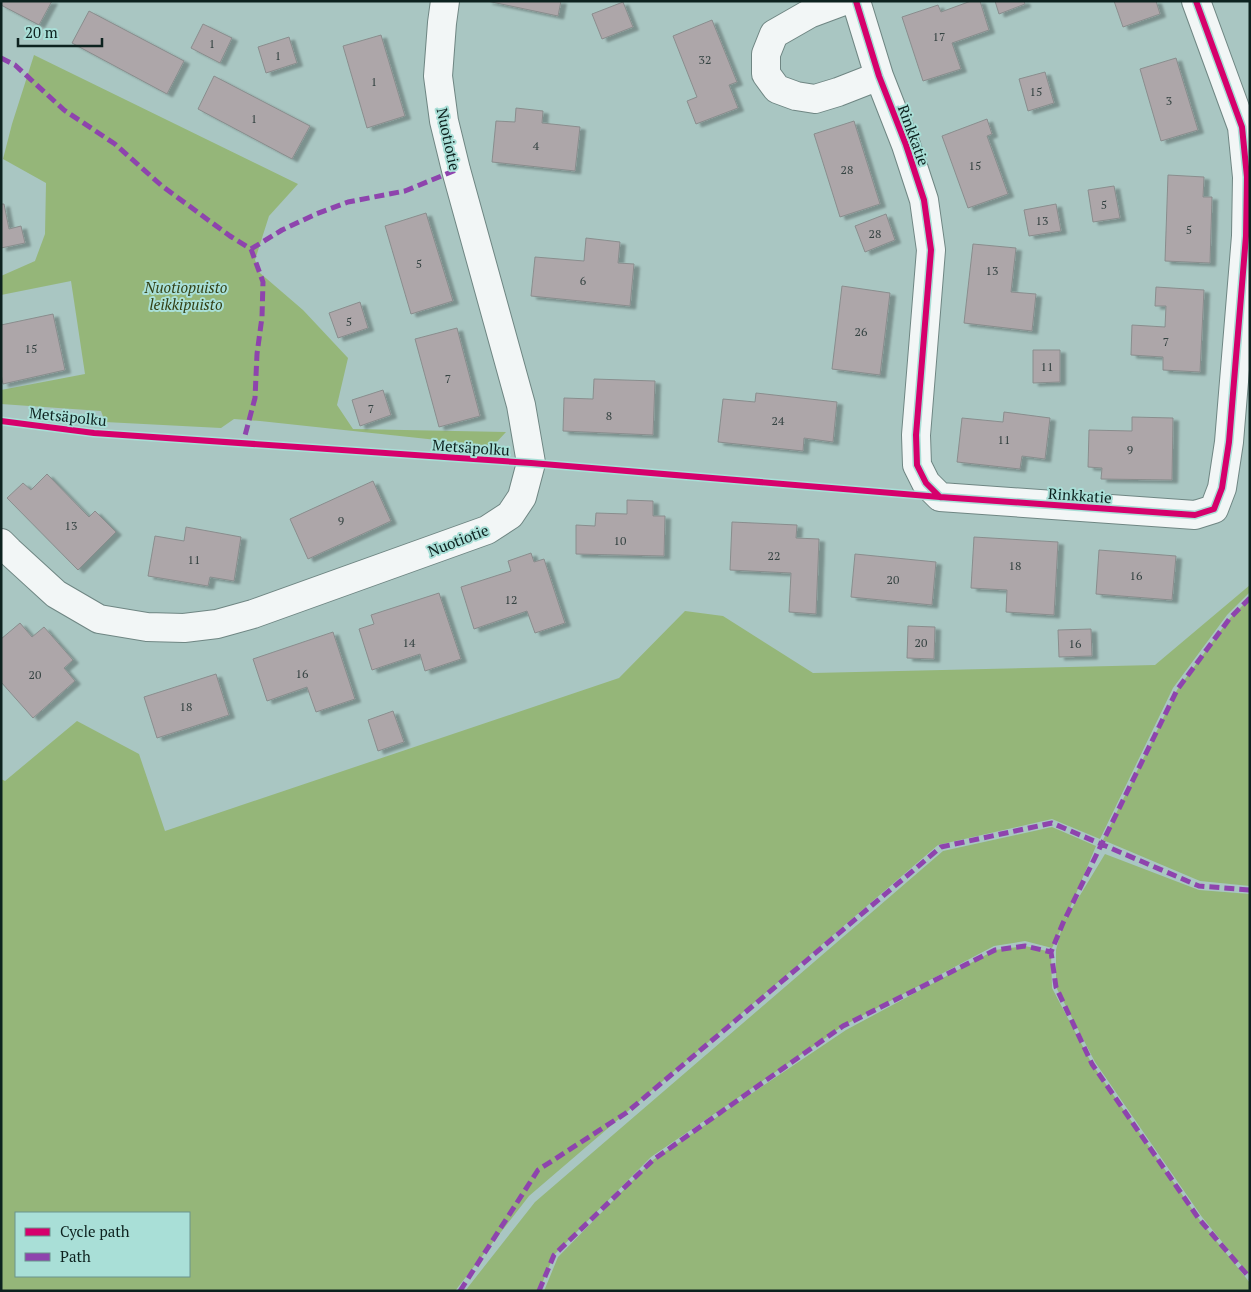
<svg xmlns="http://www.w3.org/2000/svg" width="1251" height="1292" font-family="'PT Serif',serif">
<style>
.green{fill:#95b679;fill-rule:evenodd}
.building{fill:#ada6a9;stroke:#898d8d;filter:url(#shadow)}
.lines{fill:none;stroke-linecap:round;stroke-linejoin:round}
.minor-casing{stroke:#6f8683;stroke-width:30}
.minor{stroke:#f2f6f6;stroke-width:28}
.quiet{stroke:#8e44ad;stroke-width:5;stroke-dasharray:10 5;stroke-linecap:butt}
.cycleway-casing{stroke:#a9dfd7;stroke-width:9}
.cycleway{stroke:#d6006c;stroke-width:6}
.labels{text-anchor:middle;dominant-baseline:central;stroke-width:4;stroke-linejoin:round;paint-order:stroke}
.number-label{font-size:12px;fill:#354342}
.street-label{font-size:15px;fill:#0d221f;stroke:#a9dfd7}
.park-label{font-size:15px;font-style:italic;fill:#324015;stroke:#a9dfd7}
</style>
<defs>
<filter id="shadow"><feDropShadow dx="5.5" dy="3" stdDeviation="1" flood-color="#0004"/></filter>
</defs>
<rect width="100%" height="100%" fill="#a9c6c2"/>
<path class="green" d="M34 55 298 184 269 216 255 260 260 273 303 310 348 358 337 405 353 429 506 432 493 446 260 421 234 419 221 428 105 422 101 411 1 404V390L85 374 71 281 1 295V276L35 261 45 234 46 183 3 159 12 124Z
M1250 585V592L1227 615 1173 688 1100 839 1052 819 938 845 529 1196 455 1291H1V779L5 781 77 721 139 754 165 831 619 678 685 611 723 616 813 673 1155 665ZM189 1213V1276H16V1213Z
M1250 598V886L1200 881 1103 840 1177 690 1230 618Z
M1052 827 1096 846 1065 920 1105 854 1199 890 1250 894V1276L1202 1217 1095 1062 1056 987V950L1062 927 1052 948 1025 941 994 946 843 1026 651 1157 554 1255 539 1291H465L535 1202 943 851Z
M1025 946 1051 952 1052 988 1092 1064 1199 1219 1250 1283V1291H544L558 1257 653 1160 846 1030 995 950Z"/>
<path class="building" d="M1 1H52L39 25 1 5Z
M487 1H561L558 16Z
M971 1H980L989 30 952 43 961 69 923 81 902 17 938 5 941 12Z
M995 1H1024L1025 4 999 14Z
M1114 1H1156L1160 14 1123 27Z
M623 2 633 27 602 39 592 14Z
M89 11 184 61 167 94 72 43Z
M712 20 737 82 729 85 738 108 696 124 687 101 697 97 673 36Z
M203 24 232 38 220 63 191 48Z
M381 35 405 116 367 128 343 46Z
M289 37 297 63 266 73 258 47Z
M1176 58 1198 130 1161 141 1140 69Z
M1045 72 1054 103 1028 111 1019 79Z
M214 76 310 126 292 159 198 109Z
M516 108 543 111 542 123 580 127 575 171 492 162 496 121 515 122Z
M987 119 992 134 987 136 1008 194 968 208 942 136Z
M854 121 880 204 840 217 814 134Z
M1168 175 1204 177 1203 197H1212L1210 263 1165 261Z
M1114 186 1120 218 1093 222 1088 190Z
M1 204H4L9 229 21 226 25 243 1 248Z
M1056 204 1061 231 1029 236 1024 210Z
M426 213 453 301 411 314 385 226Z
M886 214 895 240 865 252 855 226Z
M586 238 620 242 618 263 634 264 630 306 531 296 535 257 584 261Z
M973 244 1016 248 1011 292 1036 294 1032 331 964 323Z
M842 286 890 293 880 375 832 369Z
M1156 287 1204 290 1200 372 1163 370V357L1131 355 1132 325 1165 327 1166 306H1155Z
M360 302 368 328 338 338 329 313Z
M53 314 65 370 3 384 1 374V325Z
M457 328 480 416 439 427 415 339Z
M1033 350H1060V382L1033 383Z
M594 379 655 381 653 435 563 431 564 398 593 399Z
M383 390 391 415 360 426 352 400Z
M756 393 837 402 833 442 804 438 803 451 718 442 723 399 755 402Z
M1004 412 1050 418 1045 459 1022 456 1020 469 957 462 962 418 1003 422Z
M1132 417 1173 418 1172 480 1101 479 1102 468 1088 467 1089 430 1132 431Z
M47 474 89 517 95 511 116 532 78 570 7 498 23 483 31 490Z
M373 481 391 521 308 559 290 519Z
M627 500 653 501V516H665L664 556 576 554V525L595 526 596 513 627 514Z
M732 522 797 525 796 538 819 539 816 614 789 612 791 573 730 570Z
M186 527 241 537 234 581 210 577 208 586 148 576 155 536 184 541Z
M974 537 1058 542 1054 615 1006 612 1007 590 971 588Z
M1099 550 1176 556 1172 600 1096 594Z
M531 553 534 562 544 559 565 623 535 633 527 611 474 629 461 587 511 571 508 561Z
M855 554 936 562 932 605 851 597Z
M439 593 461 659 425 671 420 654 372 670 359 629 374 624 371 615Z
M20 623 32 637 44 627 73 660 64 668 75 681 33 718 1 682V639Z
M908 626 935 627 934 659 907 658Z
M1091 629 1092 656 1059 657 1058 630Z
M333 632 355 699 316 712 307 687 267 701 253 659Z
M216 674 229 715 157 738 144 697Z
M393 711 404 742 378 751 368 720Z"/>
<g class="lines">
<defs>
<path id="minor" d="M844 1 809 14 774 34 766 54V74L777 89 796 96 815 99 838 92 879 76
M856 1 879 76 906 145 924 200 931 250 916 435 917 465 926 483 940 497 1195 515 1214 509 1222 488 1229 442 1246 236 1247 177 1242 127 1196 1
M1 543 9 551 56 594 99 619 147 627 184 628 217 624 253 614 487 530 510 515 522 497 531 463 521 405 456 170 444 121 438 76 442 23 445 1"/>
</defs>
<use href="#minor" class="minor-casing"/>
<use href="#minor" class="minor"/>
<path class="quiet" d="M1 58 15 65 64 110 115 144 162 186 230 236 251 249 263 282 262 317 257 354 255 398 243 443
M251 249 282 230 316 214 348 202 405 191 456 170
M1250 598 1230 618 1177 690 1063 923 1051 952 1056 987 1092 1064 1199 1219 1250 1278
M460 1291 538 1170 626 1113 941 847 1052 823 1199 886 1250 890
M539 1291 554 1255 653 1160 843 1026 995 950 1025 946 1051 952"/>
<defs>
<path id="cycleway" d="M856 1 879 76 906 145 924 200 931 250 916 435 917 465 926 483 940 497
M1 421 94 433 531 463 940 497 1195 515 1214 509 1222 488 1229 442 1246 236 1247 177 1242 127 1196 1"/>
</defs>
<use href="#cycleway" class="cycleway-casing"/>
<use href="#cycleway" class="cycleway"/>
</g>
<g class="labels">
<g class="number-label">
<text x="939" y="36">17</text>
<text x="212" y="43">1</text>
<text x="278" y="55">1</text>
<text x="705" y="59">32</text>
<text x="374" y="81">1</text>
<text x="1036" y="91">15</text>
<text x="1169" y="100">3</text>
<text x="254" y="118">1</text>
<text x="536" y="145">4</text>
<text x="975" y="165">15</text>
<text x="847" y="169">28</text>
<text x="1104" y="204">5</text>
<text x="1042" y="220">13</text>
<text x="1189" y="229">5</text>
<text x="875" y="233">28</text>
<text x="419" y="263">5</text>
<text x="992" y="270">13</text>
<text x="583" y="280">6</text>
<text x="349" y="321">5</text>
<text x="861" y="331">26</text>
<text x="1166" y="341">7</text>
<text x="31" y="348">15</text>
<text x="1047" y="366">11</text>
<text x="448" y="378">7</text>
<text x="371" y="408">7</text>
<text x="609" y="415">8</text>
<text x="778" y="420">24</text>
<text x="1004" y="439">11</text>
<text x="1130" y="449">9</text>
<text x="341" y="520">9</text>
<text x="71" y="525">13</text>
<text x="620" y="540">10</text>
<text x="774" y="555">22</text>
<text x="194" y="559">11</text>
<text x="1015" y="565">18</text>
<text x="1136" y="575">16</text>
<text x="893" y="579">20</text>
<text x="511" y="599">12</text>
<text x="409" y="642">14</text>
<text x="921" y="642">20</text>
<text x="1075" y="643">16</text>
<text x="302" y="673">16</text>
<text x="35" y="674">20</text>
<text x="186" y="706">18</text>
</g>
<g class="street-label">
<text transform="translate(914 135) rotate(70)">Rinkkatie</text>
<text transform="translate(449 139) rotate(78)">Nuotiotie</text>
<text transform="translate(68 416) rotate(6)">Metsäpolku</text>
<text transform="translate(471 447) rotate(4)">Metsäpolku</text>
<text transform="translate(1080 495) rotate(4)">Rinkkatie</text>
<text transform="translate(458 540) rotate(-21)">Nuotiotie</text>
</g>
<g class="park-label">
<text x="186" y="287">Nuotiopuisto<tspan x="186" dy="17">leikkipuisto</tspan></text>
</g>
</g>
<rect width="1251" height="1292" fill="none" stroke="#0d221f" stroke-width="5"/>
<rect x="15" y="1212" width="175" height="65" fill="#a9dfd7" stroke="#6b938d"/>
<rect x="25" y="1228" width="25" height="8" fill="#d6006c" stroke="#6b938d"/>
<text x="60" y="1237" font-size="15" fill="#0d221f">Cycle path</text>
<rect x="25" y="1253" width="25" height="8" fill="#8e44ad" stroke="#6b938d"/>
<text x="60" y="1262" font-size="15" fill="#0d221f">Path</text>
<path d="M18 38v8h84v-8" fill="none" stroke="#0d221f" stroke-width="2.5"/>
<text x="25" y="38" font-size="15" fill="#0d221f" stroke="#a9dfd7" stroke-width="4" paint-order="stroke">20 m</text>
</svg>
